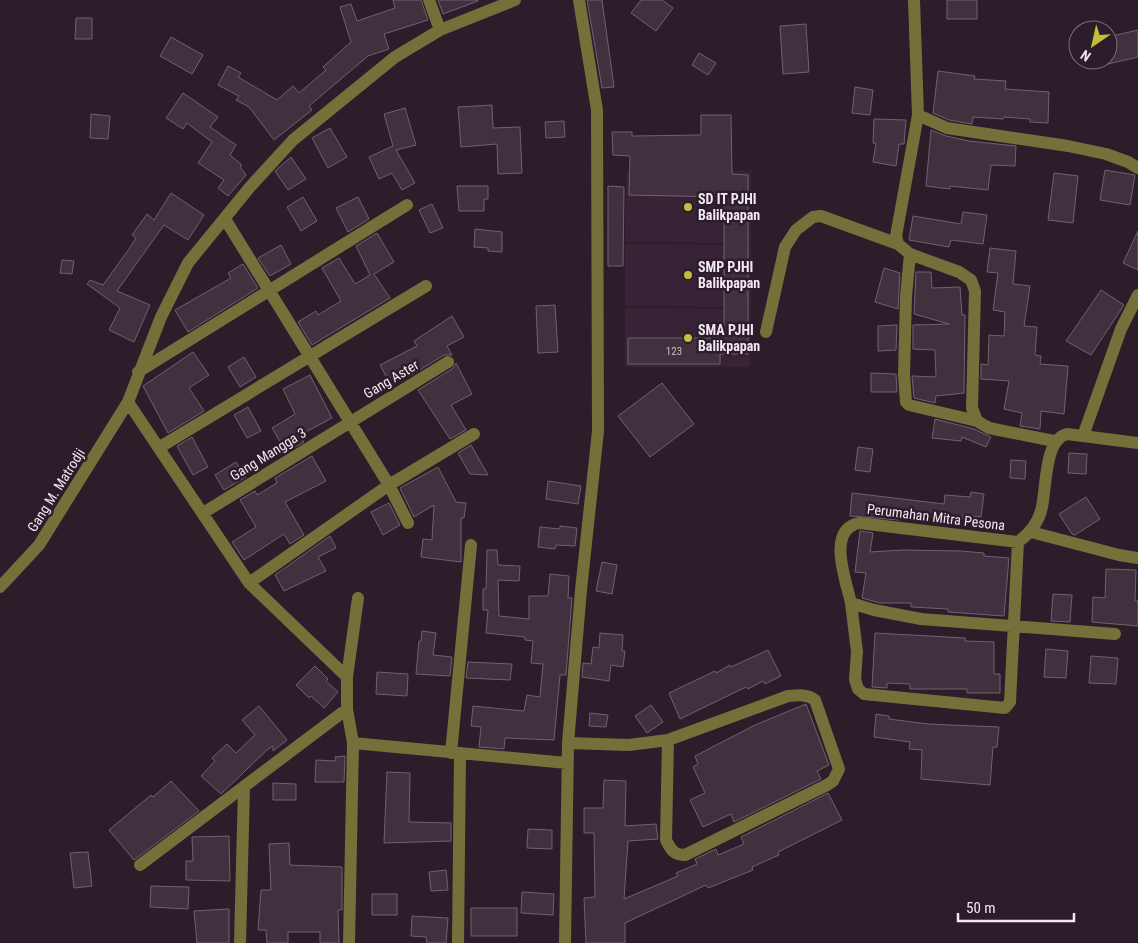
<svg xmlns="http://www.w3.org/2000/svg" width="1138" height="943" font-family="'Roboto Condensed',sans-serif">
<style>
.built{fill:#372335}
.building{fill:#41313f;stroke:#726070}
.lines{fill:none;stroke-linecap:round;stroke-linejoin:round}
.minor{stroke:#74703a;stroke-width:12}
.poi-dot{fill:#c6bc3c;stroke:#2c1d2a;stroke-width:2}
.labels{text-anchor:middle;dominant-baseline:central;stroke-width:5;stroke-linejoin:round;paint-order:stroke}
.number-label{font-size:11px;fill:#c6bac4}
.poi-label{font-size:14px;font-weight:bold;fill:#f2e8f1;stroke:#2c1d2a;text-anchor:start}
.street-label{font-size:14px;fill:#f2e8f1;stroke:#2c1d2a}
</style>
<rect width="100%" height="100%" fill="#2c1d2a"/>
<path class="built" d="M626 170 751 171V243L625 242Z
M625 244 751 245V307L625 306Z
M625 308 751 309 750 367H625Z"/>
<path class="building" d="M393 0H421L428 20 384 34 389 49 368 56 309 106 312 110 274 140 249 107 236 100 239 96 218 85 228 66 241 73 238 77 277 100 293 86 299 93 326 70 323 67 351 42 340 7 351 4 357 21 395 8Z
M438 0H478V1L443 14Z
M587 0H602L614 87 602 88Z
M641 0H662L673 8 656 31 631 13Z
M947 0H977V19H947Z
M76 18H92V39H75Z
M806 24 809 72 783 74 780 26Z
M1138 30V57L1108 64V37Z
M171 37 203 55 192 74 160 56Z
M699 53 716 63 708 75 692 65Z
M938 71 975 76 974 79 1006 81 1005 89 1049 92 1048 123 1030 122V119L1004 117 1003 119 973 117 972 124 949 120 933 113Z
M855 87 873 90 870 115 852 113Z
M183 93 218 117 210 127 236 145 230 155 242 165 240 167 246 175 228 196 218 188 224 180 198 163 212 142 187 123 183 129 166 118Z
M492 105 493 128 520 127 522 173 498 174 497 144 461 147 458 107Z
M405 108 416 145 396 150 415 183 402 190 392 173 379 179 369 157 393 146 384 114Z
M91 114 110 116 108 139 90 138Z
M701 115H731L732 174 748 175V354H720V364H628V338H724V197L629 195 630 156 613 155 612 132H632V136L701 135Z
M874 119 906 120 904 144H899L896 166 873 162 876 143H873Z
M564 121 565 137 546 138 545 122Z
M330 128 347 157 328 168 312 138Z
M931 130 946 136 969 141 1016 146 1015 166 991 165 988 190 950 186V189L926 186Z
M291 157 306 179 288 190 275 171Z
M1105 170 1135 175 1130 205 1100 200Z
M1054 173 1078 176 1073 223 1048 220Z
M457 186H488V199H484V211H459Z
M608 186 624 187 623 266H608Z
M171 193 204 215 188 240 164 225 117 291 150 305 134 342 109 330 120 308 87 284 90 280 103 285 129 249 136 238 132 235 147 214 154 220Z
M303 197 317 221 301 231 287 207Z
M358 197 369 219 348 232 336 208Z
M432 204 443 228 430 233 419 210Z
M963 212 987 215 983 244 951 240 949 247 909 240 913 216 961 224Z
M475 229 502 232V252L488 251V248L474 247Z
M1138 231V270L1123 263Z
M377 233 394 262 374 274 390 298 312 345 298 322 316 311 318 315 341 301 322 268 339 258 355 284 370 275 356 246Z
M281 245 291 264 270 276 258 258Z
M990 248 1016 251 1013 284 1030 286 1024 326 1037 327 1035 355 1041 356 1040 364 1068 366 1064 414 1041 411 1040 429 1020 426 1022 413 1004 409 1009 381 981 379V364L988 365 989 335 1004 336 1005 312 993 310 998 273 987 272Z
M62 260 74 261 72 274 60 273Z
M243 264 258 288 188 332 175 310 231 278 228 273Z
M884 268 900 273 898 309 875 302Z
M916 272H931L932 288 960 287 962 315H965L964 393 936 396 935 403 914 398 912 376 936 377 935 350 913 349V325L949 324 914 314Z
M1101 290 1124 305 1091 355 1066 341Z
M555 305 558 352 538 353 536 306Z
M452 316 464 337 447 346 452 355H444L410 376 408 372 389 382 380 365 417 346 414 341Z
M897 325 896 350 878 351V326Z
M193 352 209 375 189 388 204 411 168 433 143 386Z
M244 357 256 377 240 387 228 367Z
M456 363 472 394 451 405 466 430 450 439 418 390 452 369Z
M871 373 896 374 897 392H871Z
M310 375 332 418 300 435 304 442 286 452 272 428 295 414 283 389Z
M662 383 694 424 650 457 618 416Z
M248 407 261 431 247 438 234 415Z
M935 419 974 429 991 437 986 447 962 437 961 441 932 438Z
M192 437 208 467 193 475 177 446Z
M471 445 488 475 470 474 458 453Z
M858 447 873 449 870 472 855 470Z
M1069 453 1087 454 1086 474 1068 473Z
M312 456 326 481 285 502 304 535 290 544 284 534 244 560 232 542 256 527 240 500 255 491 257 495 277 483 275 478Z
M1011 460 1026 461 1025 479 1010 478Z
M236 462 246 477 224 490 215 475Z
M438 467 456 502 466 503 464 518H461V562L421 557 423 539 432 540 434 505 414 517 400 488Z
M548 481 581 486 578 504 546 499Z
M971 492 984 494 981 517 963 515V519L901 514 900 520 850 516 852 493 944 504 945 495 970 497Z
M1086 497 1100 519 1075 535 1072 534 1059 514Z
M389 503 400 525 383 535 371 512Z
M560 526 577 528 575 546 556 545 555 549 538 547 540 527 560 529Z
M860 531 873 533 870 552 903 550 961 551 984 553V556L1009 558 1004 616 948 612V609L911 607V603H880L862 598 866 573 855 572Z
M330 536 336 548 318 557 326 571 284 591 275 575Z
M487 550H497L498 565 520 566 519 581 498 580 499 616 529 619V596H548L550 574 569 576 568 598H572L566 675H560L554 740 505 738 504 749 479 747 481 727 471 726 473 706 524 711 527 695 540 697 543 664 531 663 533 641 525 640V637L486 633 488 610H483V589H486Z
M602 562 617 565 612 594 596 591Z
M1106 569 1136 570 1135 601H1138V626L1092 622 1093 597 1105 598Z
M1053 594 1072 595 1070 622 1051 621Z
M422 631 436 633 433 655 452 657 450 676 416 674 419 641H421Z
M600 633 623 635 622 651H625L623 667 611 665 609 681 582 677 583 663 591 664 593 647 599 648Z
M875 633 965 638V641L994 642V674H1000V693H967V689H910V684L887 683V688L872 687Z
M1046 649 1068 651 1066 678 1044 677Z
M768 650 781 676 765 684 763 681 748 689 746 687 680 719 669 693 715 671 716 673 730 665 731 667Z
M1091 656 1118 658 1116 684 1089 683Z
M468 662 512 664 510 680 466 678Z
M315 666 328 679 326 681 338 692 324 708 311 696 309 698 296 685Z
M377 672 408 674 407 696 376 694Z
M806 704 829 765 817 771 821 779 734 822 731 814 703 827 690 800 705 793 693 767 698 764 695 756 755 725Z
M651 705 663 722 647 733 635 716Z
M259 706 287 740 273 751V746L267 750 221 794 201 776 215 761 212 758 227 744 236 753 255 735 242 720Z
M590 713 608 715 606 727 589 726Z
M876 714 889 716V719L928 724 999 727 997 747H993L990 785 921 779 922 750 909 749 910 742 874 737Z
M345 756 344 782H315L316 760 336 761 335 757Z
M387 772 410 773 409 822 451 823V841L384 843Z
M604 780 626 781 625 826 656 824 658 839 628 841 624 899 678 876 676 873 697 864 695 859 716 849 718 855 744 844 741 837 828 793 842 820 778 852 779 855 752 867 753 870 708 888 706 885 625 923V943H586L584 898 595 897 594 833H584V808H603Z
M171 781 199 811 134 860 109 830 151 795 153 797Z
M273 783 296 784V800H273Z
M528 829 552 830V849L527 848Z
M229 836 230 881 186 880V861H193L192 837Z
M289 843 290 865 342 867V910H338L339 943H320V932H288V943H267L266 930H258L261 890H271L269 844Z
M88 852 92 886 74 888 70 853Z
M446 870 448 890 431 891 429 872Z
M151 886 189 887 188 909 150 907Z
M522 892 554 894 553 915 521 913Z
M372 894H397V915H372Z
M471 908H517V936H471Z
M229 909V943H197L194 911Z
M412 916 448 918 446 943H427L426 937 411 936Z"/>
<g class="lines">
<path class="minor" d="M429 0 440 30
M914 0 918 115 947 128 1068 146 1106 154 1128 162 1138 168
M225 219 389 485 408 523
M898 244 896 236 918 115
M910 254 906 296 904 375 906 402 909 405 977 421 989 428 1054 441
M766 332 785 247 796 230 813 217 821 216 898 244 910 254 959 272 971 280 975 291 972 408 977 421
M138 372 407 205
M1083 436 1121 329 1138 295
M160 447 426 286
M203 513 448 362
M1031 532 1119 555 1138 558
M1018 542 859 523C826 530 846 580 851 603L874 610 921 619 1115 634
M1018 542C1029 534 1037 525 1041 511 1047 491 1043 440 1067 434L1138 443
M249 583 389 485 474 434
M0 587 39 545 128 402
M851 603 857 652 855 679 858 689 864 694 1005 708 1010 702 1018 542
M347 677 358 598
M347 709 353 743 349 943
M353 743 567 763
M568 743 629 745 668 740 788 696C799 695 807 694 815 700L839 769 833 781 827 785 685 855C674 855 671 850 666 840L668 740
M451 753 471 545
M140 865 347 709V677L249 583 128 402 161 317 188 263 250 187 293 140 395 57 440 30 515 0
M240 943 244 787
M458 943 460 754
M565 943 568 743 581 590 598 431 597 110 579 0"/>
</g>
<g class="poi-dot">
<circle cx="688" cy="207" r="5"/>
<circle cx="688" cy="275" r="5"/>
<circle cx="688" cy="338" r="5"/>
</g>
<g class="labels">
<g class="number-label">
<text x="674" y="351">123</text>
</g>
<g class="poi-label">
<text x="698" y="199">SD IT PJHI<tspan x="698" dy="16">Balikpapan</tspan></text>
<text x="698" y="267">SMP PJHI<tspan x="698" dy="16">Balikpapan</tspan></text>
<text x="698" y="330">SMA PJHI<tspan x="698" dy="16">Balikpapan</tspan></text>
</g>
<g class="street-label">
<text transform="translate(391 379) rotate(-31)">Gang Aster</text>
<text transform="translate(268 454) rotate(-32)">Gang Mangga 3</text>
<text transform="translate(56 490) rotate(-58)">Gang M. Matrodji</text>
<text transform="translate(936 517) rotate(7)">Perumahan Mitra Pesona</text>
</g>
</g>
<g transform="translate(1093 45) rotate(214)"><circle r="24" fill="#2c1d2a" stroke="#7b6e7a"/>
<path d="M0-4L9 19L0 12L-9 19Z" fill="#c6bc3c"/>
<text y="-8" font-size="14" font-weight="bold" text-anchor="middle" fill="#f2e8f1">N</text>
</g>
<path d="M958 913v8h116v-8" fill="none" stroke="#f2e8f1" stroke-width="2.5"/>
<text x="966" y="913" font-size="15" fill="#f2e8f1" stroke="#2c1d2a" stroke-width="4" paint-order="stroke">50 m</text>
</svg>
